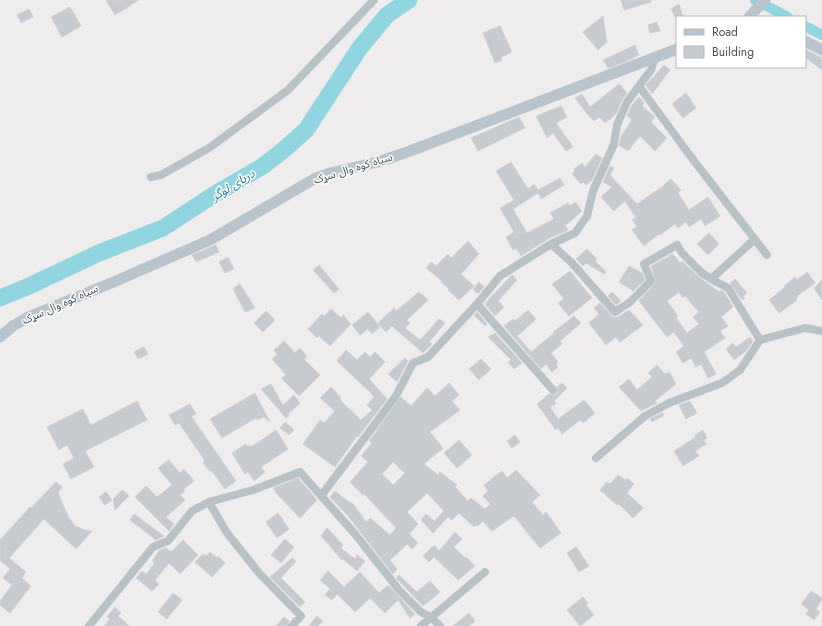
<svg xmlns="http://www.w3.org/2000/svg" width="822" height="626" font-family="Jost,'Noto Sans Arabic',sans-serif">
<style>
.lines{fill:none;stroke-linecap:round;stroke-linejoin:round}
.canal{stroke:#91d5e1;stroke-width:10}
.river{stroke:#91d5e1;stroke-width:17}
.building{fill:#c7cacf;stroke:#d1d3d7;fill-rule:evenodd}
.street{stroke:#b9c2c7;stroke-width:8}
.secondary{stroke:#bac4cc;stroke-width:11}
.labels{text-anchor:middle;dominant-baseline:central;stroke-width:3;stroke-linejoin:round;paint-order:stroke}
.street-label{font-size:11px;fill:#475157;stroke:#fff}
.water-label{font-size:12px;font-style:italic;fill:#1b7e8e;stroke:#fff}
</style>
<rect width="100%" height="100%" fill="#efeced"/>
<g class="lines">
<path class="canal" d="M755 0 788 17
M805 26 822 35"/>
<path class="river" d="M0 298 29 286 99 253 163 228 215 194 263 166 281 152 306 130 359 49 387 15 409 0"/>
</g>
<path class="building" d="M106 0H139L115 15Z
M621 0H651V2L624 10Z
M679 4 683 17H675L671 9Z
M70 7 81 26 62 37 51 17Z
M29 9 33 17 21 23 17 15Z
M603 16 607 42 598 50 583 32Z
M657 22 660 31 650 33 648 25Z
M500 26 512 52 501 57 502 60 495 63 483 33Z
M635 45 639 55 625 62 608 68 603 60Z
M805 49 822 58V70L805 57Z
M664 65 670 70 652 94 646 85Z
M619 84 627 93 622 100 616 114 605 123 599 117 594 121 588 115 575 98 582 94 590 107Z
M686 93 696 108 683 118 672 104Z
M639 97 644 103 642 106 655 117 651 122 667 138 655 151 640 136 628 151 619 145 621 136 632 120 627 116 632 105Z
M561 106 567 117 556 123 573 147 566 151 553 133 547 138 536 116Z
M519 117 525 128 478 151 471 138Z
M596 154 602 158 592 180 586 185 583 182 581 184 572 174 575 171 574 169 582 163 585 167Z
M511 162 528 189 534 184 538 190 560 178 564 185 541 199 538 193 513 209 527 233 554 219 550 213 568 203 570 206 575 202 582 211 570 222 565 225 568 230 548 239 521 256 516 248 513 250 506 237 514 232 500 208 514 200 496 171Z
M610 166 614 168 610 175 637 204 659 189 671 179 681 190 678 193 689 210 708 197 720 216 705 226 701 219 689 227 686 222 678 228 675 224 660 235 659 234 644 246 632 230 637 226 632 220 636 218 625 201 614 211 601 197 612 187 603 182Z
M709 233 719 244 708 255 697 244Z
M468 241 479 254 461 274 474 286 459 300 448 290 449 289 441 282 442 281 426 268 431 262 436 266 448 254 451 258Z
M216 245 219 252 196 262 192 255Z
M587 249 597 259 595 261 606 272 604 274 586 263 583 266 576 259Z
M673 254 680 263 682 261 698 276 719 292 721 290 724 292 733 307 721 317 728 326 720 331 725 338 704 352 716 374 708 378 701 364 696 367 691 358 683 363 676 352 684 346 674 332 667 337 639 301 656 282 651 266ZM679 292 683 298 685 296 699 312 693 317 699 324 687 333 676 318 678 316 667 301Z
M228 257 234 269 225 273 219 262Z
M319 265 339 289 334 293 313 270Z
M629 266 642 273 645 280 633 291 619 282Z
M570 271 592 298 569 316 558 303 564 299 552 284Z
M807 272 815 283 797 296 798 297 796 299 797 300 779 313 769 300 785 287 784 286 795 277 797 280Z
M512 275 517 280 498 301 504 307 495 316 485 304 493 294V295Z
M735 279 747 293 743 296 745 298 742 300 730 283Z
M822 280V300L814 288Z
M479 282 484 287 478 294 473 289Z
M240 284 255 308 245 312 234 291V288Z
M419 292 428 300 407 320 410 323 405 328 420 340 439 319 445 323 429 342 432 344 423 353 392 326 386 332 378 323 394 308 396 311Z
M612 292 621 301 616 305 608 296Z
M600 303 613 317H618L629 310 643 325 620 342 616 337 606 345 589 323 599 314 594 308Z
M331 309 341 318 343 315 351 324 330 346 319 336 317 338 308 329 322 314 324 316Z
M528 310 536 319 517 336 531 352 554 333 553 332 574 316 581 323 560 341 562 344 551 353 558 362 556 364 558 367 552 372 546 364 541 369 504 326 513 319 515 321Z
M266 311 275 320 263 332 254 323Z
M368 312 380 327 372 334 368 329 360 335 352 325Z
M477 312 487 324 485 326 474 315Z
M495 333 522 363 514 369 508 362 511 360 488 337Z
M750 337 753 341 746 351 734 360 726 349 733 343 736 347Z
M284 341 295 353 300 348 307 357 304 359 320 375 299 396 281 378 286 375 272 359 277 355 274 350Z
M144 347 148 354 138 359 134 352Z
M346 350 357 360 365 352 370 357 375 352 385 362 369 379 387 399 358 437 357 436 335 467 303 444 320 420 324 423 335 411 320 398 331 387 341 398 340 400 361 420 372 410 367 405 374 397 369 391 337 361Z
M405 358 408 361 397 382 388 374Z
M481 359 491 369 479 380 469 369Z
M657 365 665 374 669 372 676 384 655 401 657 403 641 411 619 387 629 379 637 390 652 377 648 373Z
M449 383 459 395 452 401 460 410 430 432 443 448 424 464 438 475 440 472 457 485 455 487 468 501 471 498 485 509 490 504 483 496 488 491 484 485 502 471 507 478 516 470 540 495 532 502 543 515 546 512 561 533 540 548 514 516 492 531 483 521 478 526 476 525 474 527 459 513 452 520 448 517 433 533 421 520 426 514 434 521 444 511 427 493 407 512 418 524 409 534 418 543 412 549 407 544 390 560 397 569 393 574 348 516 330 497 335 491 350 503 351 502 354 505 366 522 370 518 390 535 396 528 364 494 363 495 350 482 368 462 361 456 372 443 369 441 401 397 411 406 427 388 435 396ZM393 462 405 473 393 485 382 474Z
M562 383 567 388 554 401 556 403 550 407 558 419 584 400 595 413 583 423 580 420 562 434 558 428 556 430 537 404 549 394 554 395 556 394 558 391 557 387Z
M271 384 283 405 294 395 300 403 288 414 289 416 286 418 261 389Z
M255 393 270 422 263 417 257 420 256 418 222 438 210 419Z
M137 401 147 420 85 451 94 467 71 479 63 464 74 458 67 445 59 450 47 427 83 409 91 425Z
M690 401 697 413 686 419 679 405Z
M190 404 196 414 191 416 236 481 225 489 212 471 211 472 203 463 205 461 179 423 175 425 169 415Z
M662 413 664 415 652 422 650 419Z
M285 422 294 430 289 435 280 428Z
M276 430 288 449 261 467 265 472 254 481 248 472 245 474 232 453 246 444 248 447 250 445 251 447Z
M703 430 707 438 704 440 706 444 695 451 699 456 683 466 674 451 696 437 695 435Z
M515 435 520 442 512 448 507 441Z
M459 440 472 455 457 468 444 453Z
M169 460 180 473 184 469 194 481 184 489 185 491 180 495 185 500 166 517 174 524 169 531 135 497 146 486 157 497 172 485 158 468Z
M618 475 625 480 627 478 634 484 627 493 643 508 633 518 618 503 617 505 600 490 607 482 610 484Z
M298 478 317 500 300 518 277 494 273 488Z
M56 482 62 487 58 493 68 516 75 526 85 530 92 531 76 549 44 519 9 558 26 572 22 578 31 586 10 613 0 605V601L12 585 3 578 10 569 0 560V540L30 507 31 508Z
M122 490 129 496 115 510 113 499Z
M106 492 112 500 105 505 99 497Z
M278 513 289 529 277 538 266 522Z
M134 514 164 536 156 540 152 537 130 520Z
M327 528 343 545 341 548 355 559 357 555 365 561 357 571 343 559 342 560 321 536Z
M455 532 462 539 454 547 465 558 466 557 475 566 458 580 434 557 429 562 423 556 434 545 439 551Z
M285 539 294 547 281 563 271 555Z
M183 540 198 555 180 574 169 563 155 580 159 584 152 591 136 578 142 571 146 574 155 563 152 561 160 550 166 548 171 552Z
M576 547 589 566 579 572 567 553Z
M210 552 217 558 218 556 225 563 212 577 195 562 203 554 206 556Z
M292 558 296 561 281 578 305 602 300 607 270 577Z
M328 571 344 587 360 572 379 593 388 585 415 614 410 618 398 600 385 613 370 598 355 612 337 594 332 600 325 595 330 589 320 580Z
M399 575 417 592 430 581 440 592 423 606 396 578Z
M811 591 822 598V600L816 609 820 612 814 620 806 614 809 610 801 604Z
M173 593 182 600 167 619 158 612Z
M583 597 588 603 586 605 594 615 580 626 567 610Z
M115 607 121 613 118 616 129 626H104L110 619 107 617Z
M469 613 475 621 469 626H453Z
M317 616 323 621 318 626H309Z
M284 617 289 621 287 626H276Z"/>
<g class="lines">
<path class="street" d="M639 86 691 157 767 255
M151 177 161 175 209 148 288 90 374 0
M551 244 571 262 615 312 630 302 651 281 644 264 677 245 682 253 701 272 711 279 728 288 760 340
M711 279 755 239
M477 304 553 390
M596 458 645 416 669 403 722 383 740 370 760 340 805 328 822 331
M321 496 396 396 413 363 428 357 477 304 500 276 551 244 575 233 587 216 593 191 614 144 617 125 627 102 651 70 655 57
M209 502 227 533 259 573 301 616 292 626
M89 626 153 547 168 541 192 511 209 502 253 490 300 472 355 534 399 590 421 612 431 617 440 626
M421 626 485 572"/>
<path class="secondary" d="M749 17 765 0
M805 41 822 50
M0 337 13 326 28 317 116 281 210 240 314 179 330 173 378 162 410 151 677 49"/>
</g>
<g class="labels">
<g class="street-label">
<text transform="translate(353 168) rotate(-17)">سیاه کوه وال سړک</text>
<text transform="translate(60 304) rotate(-24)">سیاه کوه وال سړک</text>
</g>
<g class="water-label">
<text transform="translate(233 185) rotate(-32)">دریای لوگر</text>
</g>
</g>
<rect x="676" y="16" width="130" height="52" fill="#ffffff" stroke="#b5b9bc"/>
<rect x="684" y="29" width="20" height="6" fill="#bac4cc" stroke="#b5b9bc"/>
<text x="712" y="36" font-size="12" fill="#475157">Road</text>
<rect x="684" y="46" width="20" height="12" fill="#c7cacf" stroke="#b5b9bc"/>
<text x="712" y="56" font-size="12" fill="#475157">Building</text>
</svg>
